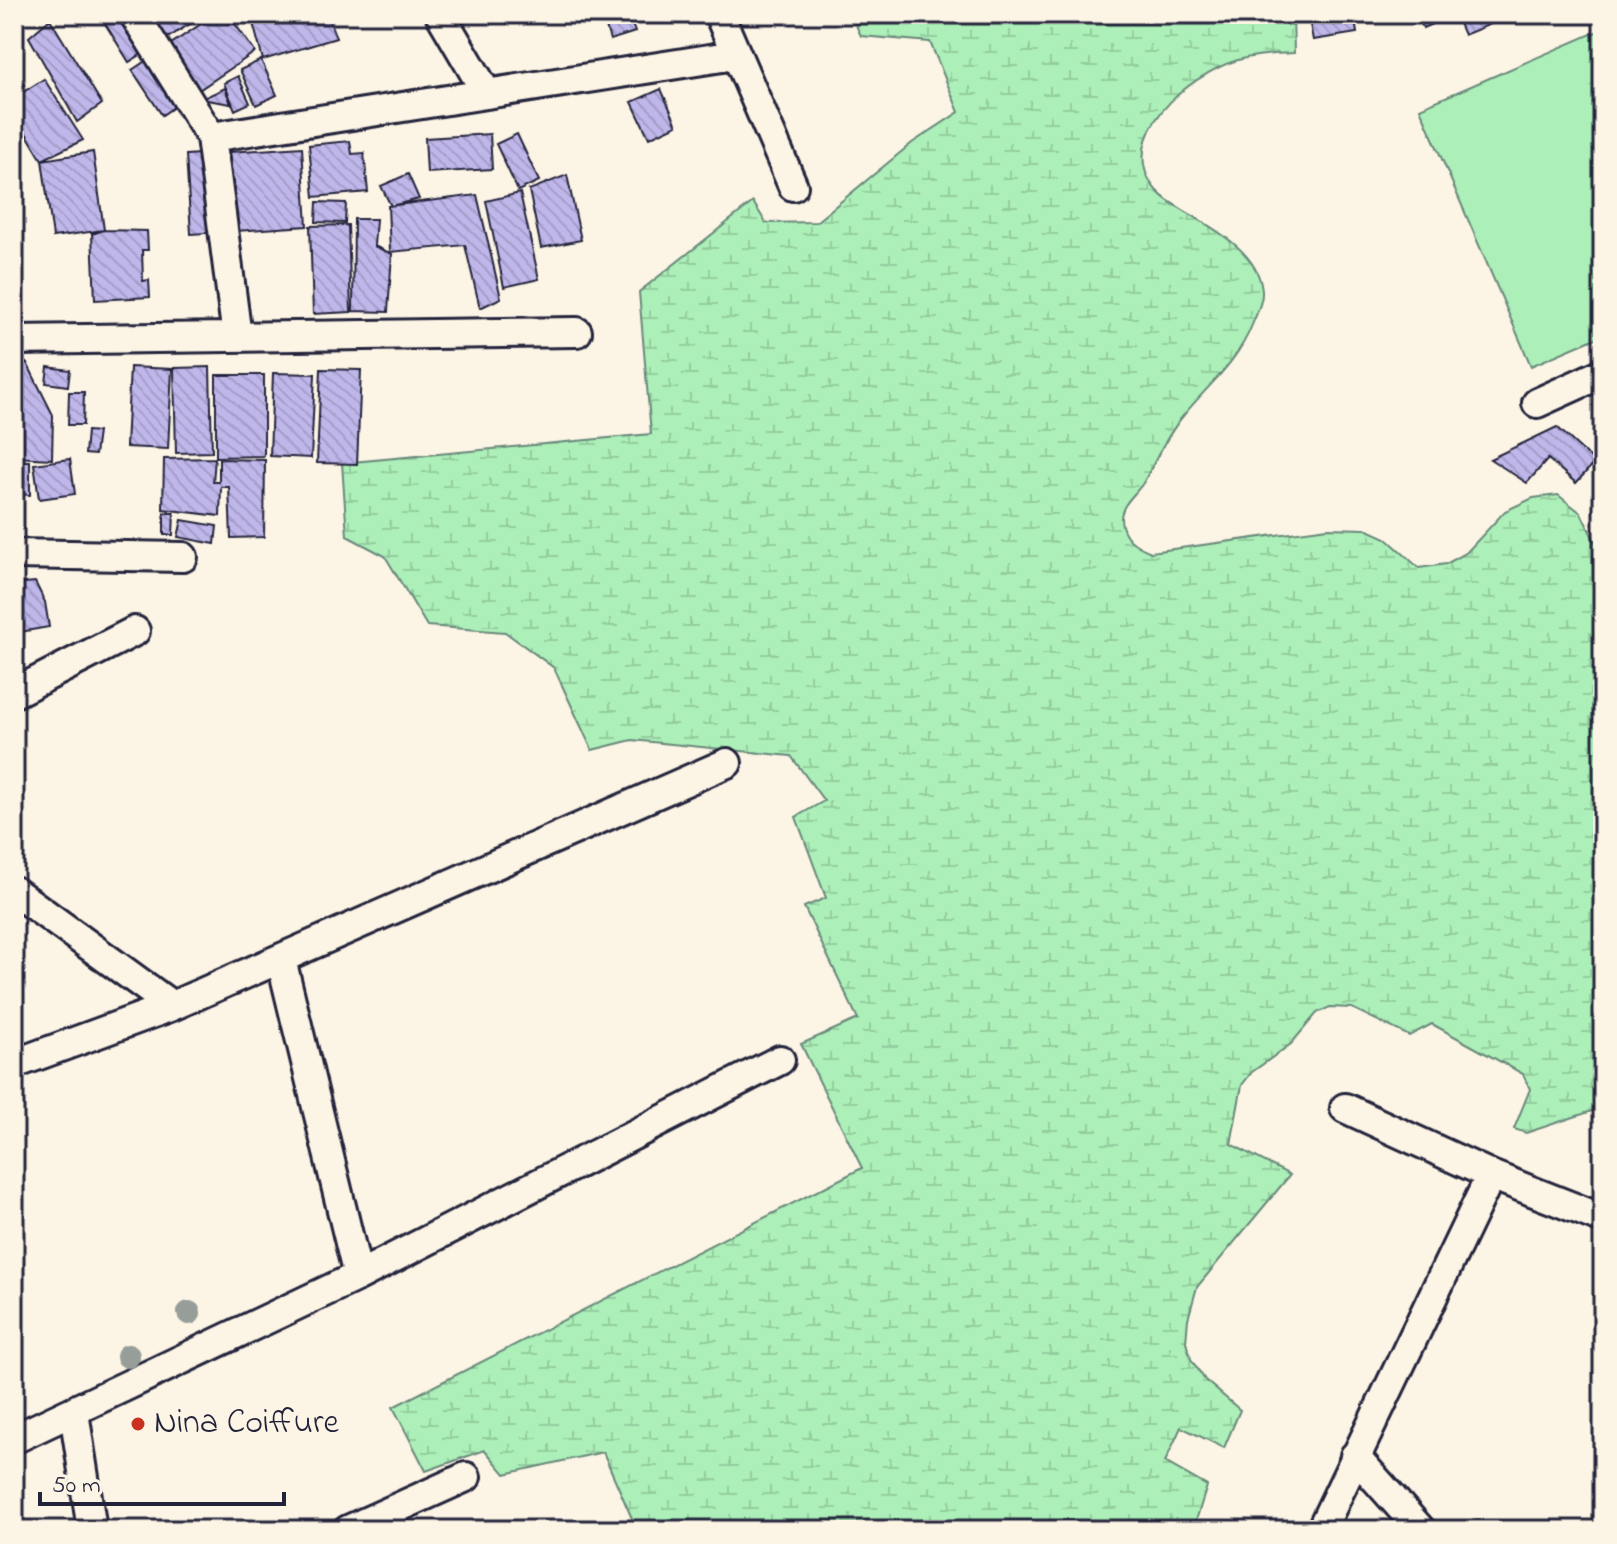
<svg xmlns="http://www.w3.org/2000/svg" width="1617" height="1544" font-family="'Indie Flower',sans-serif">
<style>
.wetland{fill:url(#wetland-marsh);stroke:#67887a;stroke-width:2}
.pitch{fill:#acefb8;stroke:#67887a;stroke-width:2}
.building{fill:url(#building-back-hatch);stroke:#22223b;stroke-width:2}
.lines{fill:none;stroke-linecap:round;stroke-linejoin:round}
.street-casing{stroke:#22223b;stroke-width:34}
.street{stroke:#fcf5e5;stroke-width:28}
.tree{fill:#979d99}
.poi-dot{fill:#c8321e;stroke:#fcf5e5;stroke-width:3}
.labels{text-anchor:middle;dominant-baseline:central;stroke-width:8;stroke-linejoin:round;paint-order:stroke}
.poi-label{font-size:34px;fill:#22223b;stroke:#fcf5e5;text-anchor:start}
</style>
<defs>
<pattern id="wetland-marsh" width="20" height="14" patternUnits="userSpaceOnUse" patternTransform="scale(2)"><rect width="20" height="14" fill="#acefb8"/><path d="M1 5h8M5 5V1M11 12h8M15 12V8" fill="none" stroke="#94cd9f"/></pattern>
<pattern id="building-back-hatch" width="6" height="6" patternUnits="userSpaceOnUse" patternTransform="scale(2)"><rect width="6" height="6" fill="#bfb7e9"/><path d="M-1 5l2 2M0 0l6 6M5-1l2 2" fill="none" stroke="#a49dc9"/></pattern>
</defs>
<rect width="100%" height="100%" fill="#fcf5e5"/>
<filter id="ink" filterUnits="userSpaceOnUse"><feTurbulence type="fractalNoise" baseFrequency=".0125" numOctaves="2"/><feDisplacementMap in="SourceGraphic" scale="16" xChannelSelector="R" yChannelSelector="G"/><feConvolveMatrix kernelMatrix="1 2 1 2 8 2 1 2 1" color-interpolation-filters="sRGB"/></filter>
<g filter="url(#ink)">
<path class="wetland" d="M851 14H1293L1294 53C1278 54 1261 54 1246 58 1200 67 1122 126 1149 180 1157 195 1171 203 1185 211 1214 229 1259 252 1262 291 1263 302 1256 315 1252 325 1237 363 1208 385 1183 416 1166 436 1156 461 1143 483 1136 494 1121 504 1121 519 1122 538 1136 546 1151 552L1328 528 1366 529 1386 538 1419 568 1446 564 1466 553 1505 511 1533 498 1558 495 1581 513 1603 558V1119L1598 1109 1526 1133 1514 1129 1530 1089 1523 1074 1432 1024 1409 1036 1352 1008 1330 1007 1317 1013 1291 1044 1252 1072 1242 1085 1231 1144 1290 1175 1197 1287 1188 1319 1186 1342 1191 1359 1205 1380 1240 1410 1224 1448 1181 1427 1165 1462 1207 1486 1193 1530H637L603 1452 505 1474 485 1450 426 1471 393 1407 862 1168 801 1044 858 1019 804 907 826 898 796 817 824 801 791 756 632 740 592 750 554 668 505 632 427 626 385 556 347 536 342 463 651 434 639 292 753 202 766 223 816 222 912 143 959 112 930 42 861 36Z"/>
<path class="pitch" d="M1603 29V335L1531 366 1420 108Z"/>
<path class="building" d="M99 14H206L129 62Z
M216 14H228L255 52 162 115 132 70Z
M282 14H327L336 38 263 60 253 23Z
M602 14H628L635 32 610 40Z
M1308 14H1354L1357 33 1313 40Z
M1417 14H1487L1491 24 1464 35 1455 14 1423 28Z
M50 19 102 104 77 122 29 37Z
M261 60 277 95 256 105 240 70Z
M238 76 250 103 235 110 224 83Z
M44 79 83 140 42 160 14 113V98Z
M225 88 231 104 201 99Z
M661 89 677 125 649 138 632 102Z
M490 134 492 169 427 173 425 138Z
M517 134 539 181 518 191 496 144Z
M350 141 352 154 364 153 368 192 314 197 309 145Z
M302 147 307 226 191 234 186 155Z
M93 152 104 230 53 237 42 160Z
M408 174 419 199 391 206 381 186Z
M567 175 581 240 541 248 529 190Z
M520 193 539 279 504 287 486 201Z
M477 195 501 298 480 308 465 245 390 252 388 206Z
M317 202 346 203 345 223 316 222Z
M354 219H376L374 246 392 254 388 312 353 311Z
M348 225 351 312 313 314 310 226Z
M104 230 147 231 148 250H142L143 281 149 280 150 297 95 300 92 234Z
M14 362 27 363 53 415 52 459 14 457Z
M48 367 70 370 68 386 46 383Z
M130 367 172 369 168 449 126 447Z
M210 367 212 452 176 453 174 368Z
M321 369 361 370 357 464 317 463Z
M273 373 315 374 311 458 270 456Z
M216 375H264V456L216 457Z
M69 392H84L83 425H68Z
M1557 427 1595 462 1576 483 1548 459 1527 483 1490 459Z
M87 431 98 432 95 455 85 454Z
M215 458 213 482H219V459L265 460 264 537 231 538 229 487H221L220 516 163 509 164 459Z
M70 459 75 494 39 499 34 464Z
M16 461H30V495L15 494Z
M164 513H174L173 535H164Z
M182 520 217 526 215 544 178 537Z
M35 582 45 602 49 627 14 633V584Z"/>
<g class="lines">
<defs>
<path id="street" d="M134 14 211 137 237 337
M440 14 487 94
M719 14 793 186
M211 137 735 55
M14 340 577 332
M1537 403 1603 373
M14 554 183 557
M14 693 135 631
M14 891 172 1006
M281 959 358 1276
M14 1064 172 1006 727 763
M1345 1108 1491 1175 1603 1219
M74 1412 92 1530
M14 1439 358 1276 780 1060
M1355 1456 1421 1530
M348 1530 466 1477
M1321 1530 1491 1175"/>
</defs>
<use href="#street" class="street-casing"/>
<use href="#street" class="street"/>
</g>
<g class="tree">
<circle cx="189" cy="1313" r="12"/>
<circle cx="128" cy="1356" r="12"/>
</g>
</g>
<circle class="poi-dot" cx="138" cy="1424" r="8"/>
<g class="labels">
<g class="poi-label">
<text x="154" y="1424">Nina Coiffure</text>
</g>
</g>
<rect width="1617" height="1544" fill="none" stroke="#fcf5e5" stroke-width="48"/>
<rect x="24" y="24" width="1569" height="1496" fill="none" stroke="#22223b" stroke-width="3" filter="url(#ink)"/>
<path d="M40 1492v12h244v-12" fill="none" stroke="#22223b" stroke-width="4"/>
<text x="52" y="1492" font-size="24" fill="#22223b" stroke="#fcf5e5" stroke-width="6" paint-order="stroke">50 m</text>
</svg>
